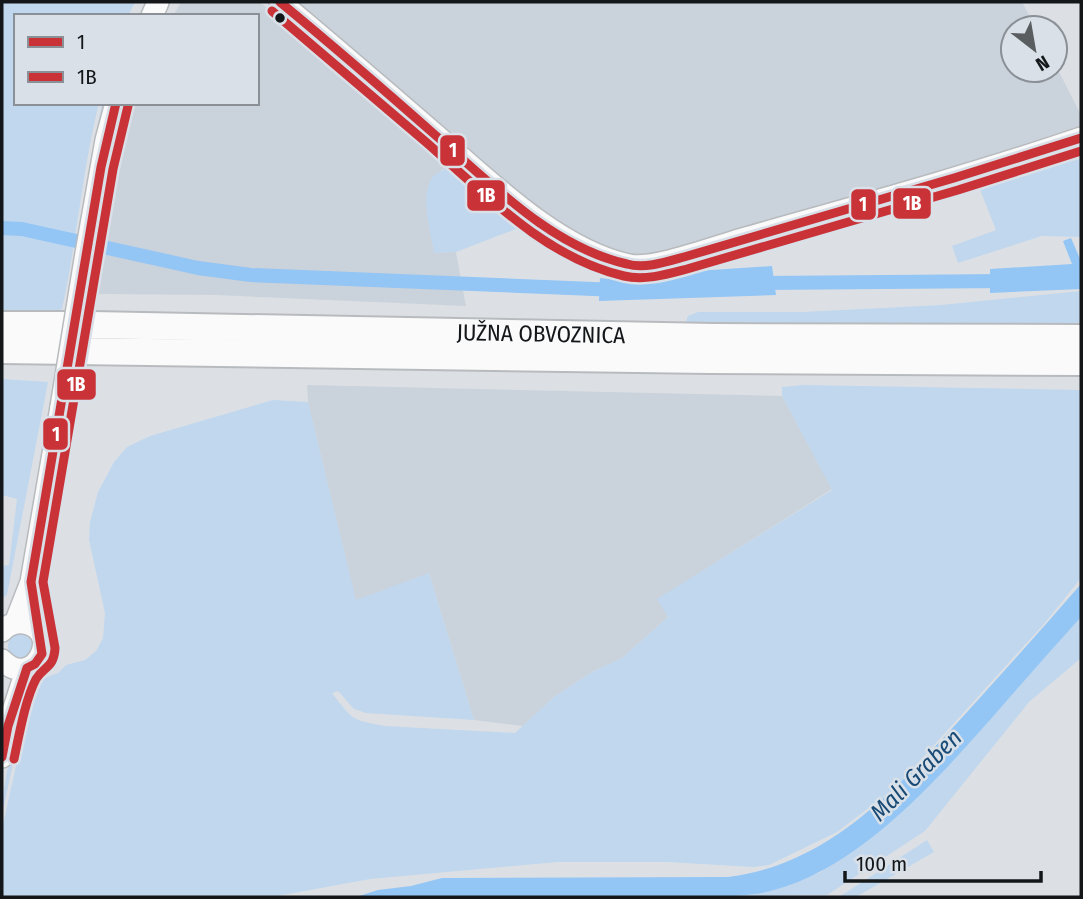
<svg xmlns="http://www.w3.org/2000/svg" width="1083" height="899" font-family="'Fira Sans Condensed',sans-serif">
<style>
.built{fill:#cad2db}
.green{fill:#c0d7ee}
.water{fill:#93c5f5}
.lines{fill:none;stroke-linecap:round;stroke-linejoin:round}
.canal{stroke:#93c5f5;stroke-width:14}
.secondary-casing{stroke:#b8bbbe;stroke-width:24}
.highway-casing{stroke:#b8bbbe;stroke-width:30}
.secondary{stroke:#fafafb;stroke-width:21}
.highway{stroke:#fafafb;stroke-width:26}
.secondary-bridge-casing{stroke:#b8bbbe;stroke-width:24;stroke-linecap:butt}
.secondary-bridge{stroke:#fafafb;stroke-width:21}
.bus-1-casing{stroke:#d9e0e8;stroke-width:14}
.bus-2-casing{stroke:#d9e0e8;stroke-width:14}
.bus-1{stroke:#c93337;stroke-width:9}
.bus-2{stroke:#c93337;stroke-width:9}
.bus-dot{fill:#141719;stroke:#d9e0e8;stroke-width:2.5}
.labels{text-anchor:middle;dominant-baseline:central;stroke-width:5;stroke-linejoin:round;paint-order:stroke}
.street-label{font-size:23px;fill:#141719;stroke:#d9e0e8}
.water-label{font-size:24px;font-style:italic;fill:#184a75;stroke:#d9e0e8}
.line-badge{stroke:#d9e0e8;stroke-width:2.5}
.badge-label{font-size:19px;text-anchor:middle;font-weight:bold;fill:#fff}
</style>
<rect width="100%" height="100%" fill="#dce0e4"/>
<path class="built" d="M181 2H259L291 25 456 166 441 170 435 253 456 252 466 306 217 295 97 294 121 152 134 103H257V16H173Z
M296 2H1022L1036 28H1013V70H1055V64L1081 115V126L1014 149 808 212 639 257 614 252 566 228 539 208 506 183Z
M307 385 782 396 832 489 658 599 668 617 622 658 592 672 554 697 523 726 474 720 429 573 356 601 308 402Z"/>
<path class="green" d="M2 2H135L128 16H16V103H99C82 171 77 241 62 309L56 311 2 310Z
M102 103H105L78 252V232Z
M1081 145V237L1042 236 958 263 952 246 996 230 977 182Z
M456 166 529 224 456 252 434 253C431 232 420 199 431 179 437 171 447 168 456 166Z
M1081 291V328L690 330 686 322 688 316 698 312H803L941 305Z
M2 379 48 382 7 595 2 598V566L9 565 17 499 2 495Z
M803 385 1081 390V578L1044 624 895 788 837 832 769 865 753 867 668 862H558L370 879 272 897H2V829L29 707 36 688 42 679 58 673 66 665 85 660 96 651 103 638 105 613 89 540 90 522 98 492 114 462 127 447 150 436 273 400 308 402 356 600 429 573 474 720 366 713 354 709 338 691 332 693C353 720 351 720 385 726L515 733 554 697 592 672 622 658 668 617 657 599 832 490 782 396V387Z
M66 424 65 444 46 570 45 598H41L42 574Z
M1081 617V658L1029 702 925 831 827 895 710 897 756 894 821 872 1041 661Z
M8 646a12 12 0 1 1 24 0a12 12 0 1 1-24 0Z
M27 701 2 814C2 780 16 733 27 701Z
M927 840 934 852 856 897H839Z"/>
<path class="water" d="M1071 238 1081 261V289L990 293V269L1072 264 1063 241Z
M772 266 776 295 599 301 600 278 642 283 681 272Z
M1081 584V617C1055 646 1029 675 1003 705 943 773 864 866 774 890 753 896 732 896 710 897H356L378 890 411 886 442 878 728 877C831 865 902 783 968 711 1006 669 1044 627 1081 584Z"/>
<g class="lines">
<path class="canal" d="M2 228 22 229 198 268 251 275 618 290
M757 283 1006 281"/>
<defs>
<path id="secondary" d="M280 2C333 46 385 91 437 136 490 182 559 250 629 265 654 270 714 247 742 239 855 207 969 176 1081 138
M152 16 158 2
M86 253 106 140 116 103
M15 623 31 582 61 407
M2 631C9 624 18 621 28 624 63 635 32 691 2 660
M2 757 8 726 27 668"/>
<g id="highway">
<path id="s1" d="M2 325H93L714 337 1081 338"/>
<path d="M2 350 710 360 1081 362"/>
</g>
</defs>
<use href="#secondary" class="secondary-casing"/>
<use href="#highway" class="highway-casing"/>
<use href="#secondary" class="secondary"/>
<use href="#highway" class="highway"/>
<defs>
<path id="secondary-bridge" d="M61 407 86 253"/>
</defs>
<use href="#secondary-bridge" class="secondary-bridge-casing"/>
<use href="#secondary-bridge" class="secondary-bridge"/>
<defs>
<path id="bus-1" d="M280 2C332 45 383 89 434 134 491 183 551 247 627 264 645 269 666 262 684 257L954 178 1081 138
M2 757 8 726 27 668 35 664 42 654 31 582 101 167 116 103"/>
<path id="bus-2" d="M272 11C324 55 376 99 427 143 485 194 546 258 624 276 645 281 668 274 687 269L958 190 1081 151
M14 759C19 736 25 700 36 679 44 666 54 668 55 648L43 582 113 169 128 106"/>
</defs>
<use href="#bus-1" class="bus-1-casing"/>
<use href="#bus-2" class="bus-2-casing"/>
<use href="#bus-1" class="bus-1"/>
<use href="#bus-2" class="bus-2"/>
</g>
<circle class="bus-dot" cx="280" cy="18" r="6"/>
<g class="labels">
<g class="street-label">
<text stroke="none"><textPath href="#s1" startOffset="539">JUŽNA OBVOZNICA</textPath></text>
</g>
<g class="water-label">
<text transform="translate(916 775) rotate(-45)">Mali Graben</text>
</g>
</g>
<g class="line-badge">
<rect x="439" y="134" width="27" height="33" rx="7" fill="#c93337"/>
<rect x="466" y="179" width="40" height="33" rx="7" fill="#c93337"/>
<rect x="892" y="187" width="40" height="33" rx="7" fill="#c93337"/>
<rect x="850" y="188" width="27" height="33" rx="7" fill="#c93337"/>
<rect x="56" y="368" width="41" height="33" rx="7" fill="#c93337"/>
<rect x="42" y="417" width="27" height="34" rx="7" fill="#c93337"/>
</g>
<g class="badge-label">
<text x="453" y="157">1</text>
<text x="486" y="202">1B</text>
<text x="912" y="210">1B</text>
<text x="863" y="211">1</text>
<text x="76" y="391">1B</text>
<text x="56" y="441">1</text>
</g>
<rect width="1083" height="899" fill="none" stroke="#141719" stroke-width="7"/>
<rect x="14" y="14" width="245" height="91" fill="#d9e0e8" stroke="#8a9095" stroke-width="2"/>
<rect x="28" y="37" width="35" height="10" fill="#c93337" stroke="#8a9095" stroke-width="2"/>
<text x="77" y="49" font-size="21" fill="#141719">1</text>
<rect x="28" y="72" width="35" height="10" fill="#c93337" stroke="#8a9095" stroke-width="2"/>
<text x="77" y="84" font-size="21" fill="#141719">1B</text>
<g transform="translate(1034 49) rotate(149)"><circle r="33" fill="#d9e0e8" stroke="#8a9095" stroke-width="2"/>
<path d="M0-5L12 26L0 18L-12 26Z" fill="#5a5d60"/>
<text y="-10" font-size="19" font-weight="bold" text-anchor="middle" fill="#141719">N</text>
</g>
<path d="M845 871v10h196v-10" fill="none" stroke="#141719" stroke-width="3.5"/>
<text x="856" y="871" font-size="21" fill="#141719" stroke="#d9e0e8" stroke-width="5" paint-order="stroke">100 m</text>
</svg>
